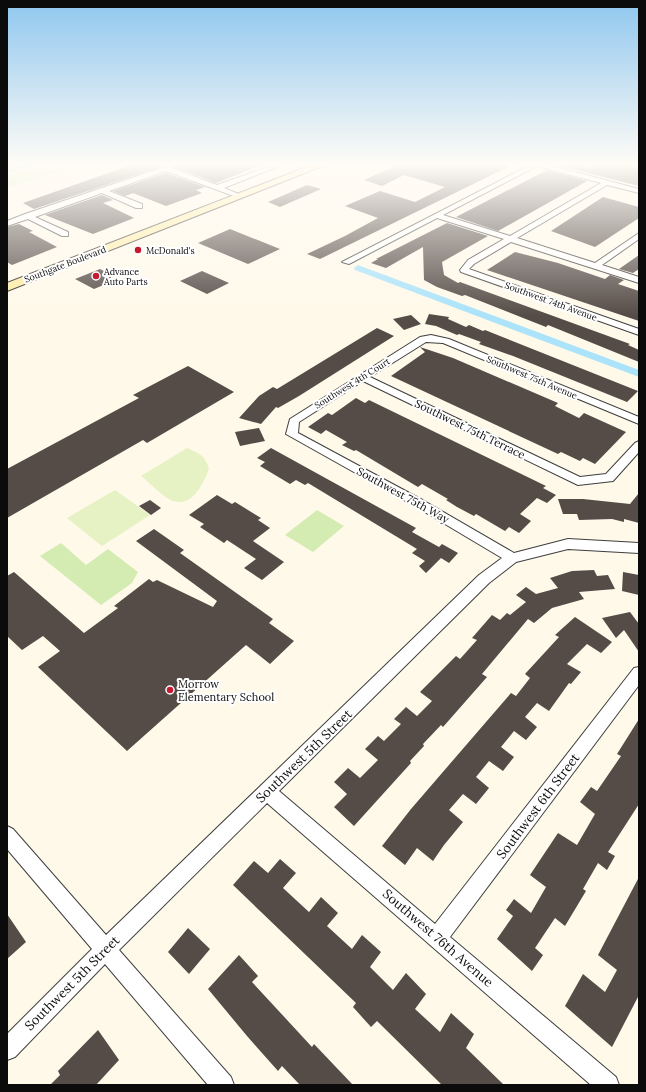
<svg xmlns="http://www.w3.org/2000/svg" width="646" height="1092" font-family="Lora,serif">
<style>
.green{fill:#d4ecb1}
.pitch{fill:#e6f2c3}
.water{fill:#aae3fa;stroke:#2da0d6}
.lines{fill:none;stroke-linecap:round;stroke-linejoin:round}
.canal{fill:#aae3fa;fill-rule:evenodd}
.building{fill:#554b47}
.street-casing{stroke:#3e3e3e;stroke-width:2}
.secondary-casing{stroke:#2d2d2d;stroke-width:2}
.street{fill:#fff;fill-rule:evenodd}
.secondary{fill:#ffeda5;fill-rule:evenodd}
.poi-dot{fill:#c41b31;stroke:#fff;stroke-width:1.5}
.labels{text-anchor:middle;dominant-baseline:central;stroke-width:4;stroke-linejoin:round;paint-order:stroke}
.far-poi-label{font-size:9px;fill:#0b0b0b;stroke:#fff;text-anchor:start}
.far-street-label{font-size:9px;fill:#0b0b0b;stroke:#fff}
.street-label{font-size:11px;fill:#0b0b0b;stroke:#fff}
.poi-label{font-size:11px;fill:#0b0b0b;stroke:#fff;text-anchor:start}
.near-street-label{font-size:13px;fill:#0b0b0b;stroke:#fff}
</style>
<rect width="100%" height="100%" fill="#fff9ea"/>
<path class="green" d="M38 163H89L7 188V172Z
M317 510 344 526 313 552 285 535Z
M61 543 86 565 108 549 138 572 132 583 101 605 40 556Z"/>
<path class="pitch" d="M187 448C200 454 205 455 209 469 203 484 193 507 173 501 165 499 149 482 141 476Z
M115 490 150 515 102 546 67 518Z"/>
<path class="water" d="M7 163H38L7 172Z"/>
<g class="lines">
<path class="canal" d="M358 265 639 370V377L355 270 354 268Z"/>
</g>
<path class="building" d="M144 163H160L166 165 34 209 23 203 131 165 133 166Z
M185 163H263L264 164 216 183 177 168Z
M402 163H516L320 259 307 254 345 236 378 218 345 206 380 191 415 202 445 187 404 175 382 186 364 180Z
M561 163H570L588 168 598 163H616L639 168V186L556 165Z
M547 170 587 181 498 231 456 217Z
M166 173 205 187 196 190 202 193 166 206 133 193 125 196 113 191Z
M307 185 321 189 280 207 268 202Z
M102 195 113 200 103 203 134 218 93 234 45 215Z
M603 197 639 207V218L595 247 551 231Z
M447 223 488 236 442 262 444 275 458 283 460 282 630 344 628 345 639 350V362L548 325 546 327 465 295 462 296 437 287 424 280 423 247 386 268 371 263 378 259H376Z
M19 224 33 231 29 232 57 247 12 265 7 262V227Z
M230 229 280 249 248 264 198 243Z
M515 252 558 263 605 279 610 275 624 280 618 284 639 291V321L487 270Z
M639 255V269L633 273 619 269Z
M100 269 108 273 113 281 94 289 75 279Z
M202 271 229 283 207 294 180 281Z
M429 314 449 317 448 319 466 327 469 325 483 331 485 330 638 391 627 402 513 356 479 344 481 342 459 334 457 335 436 326 425 324Z
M411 315 421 324 404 330 393 319Z
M377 328 394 336 299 396 278 408 276 407 261 424 239 418 259 396 273 387 277 389Z
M420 347 453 358 558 403 555 406 579 418 584 413 626 432 595 464 583 458 580 461 561 452 558 454 391 376 425 352Z
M188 366 234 392 147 443 143 440 7 518V469L139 398 133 395Z
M356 398 365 403 369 400 546 486 543 488 556 495 547 503 537 498 520 514 531 521 519 533 509 527 505 531 476 514 474 516 457 507 446 500 448 499 422 484 418 487 356 450 354 451 342 445 347 442 326 430 321 434 308 427 328 413 332 415Z
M259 428 265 441 240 446 235 432Z
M271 448 416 528 412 532 439 547 442 544 458 553 449 563 441 558 426 573 419 566 425 561 412 553 417 549 308 483 305 485 296 480 290 484 260 466 265 462 257 458Z
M639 493V523L624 519V522L612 519 579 520 577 514H563L558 499H583L630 504Z
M217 495 232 504 235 502 261 518 258 520 270 528 253 541 284 562 262 580 244 568 256 559 227 540 224 543 200 527 204 524 189 515Z
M150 500 161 508 151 515 139 506Z
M154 529 184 550 180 553 273 619 269 623 294 641 270 664 246 645 127 751 38 667 60 651 43 636 22 650 7 636V576L14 572 84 633 118 608 114 606 149 579 153 582 157 580 213 607 217 601 136 541Z
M594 570 597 576 608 575 615 589 579 592 584 599 552 608 534 623 528 619 482 674 487 677 443 727 441 725 423 744 424 746 410 761 411 763 354 826 334 807 347 794 334 782 348 768 360 778 378 760 365 749 378 736 384 741 401 724 394 719 406 707 417 716 432 701 420 692 456 656 460 659 477 640 472 638 492 615 500 620 507 613 510 615 526 602 516 595 526 587 536 594 558 588 550 578 572 571Z
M623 572 639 575V595L622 591Z
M630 612 639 624V652L624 630 616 638 602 618Z
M575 617 612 642 601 653 587 644 567 664 581 672 571 684 569 683 549 711 537 703 525 717 537 727 526 740 514 731 501 747 514 757 503 771 489 761 476 777 489 788 476 804 463 794 449 810 463 822 444 845 433 861 417 848 405 865 382 846 411 809 511 693 516 696 530 678 525 674 559 637 555 635Z
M639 719V804L608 852 615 856 607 870 598 863 583 889 586 891 565 926 555 918 535 948 543 955 532 971 497 939 513 916 506 910 514 899 531 913 546 887 530 875 558 833 577 845 595 814 580 802 591 787 597 791 621 756 617 754Z
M280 859 296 873 283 888 309 912 321 897 338 913 327 926 352 949 362 935 381 952 370 967 393 990 406 973 426 994 415 1009 440 1032 451 1013 474 1034 466 1048 504 1085H442L377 1021 371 1027 353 1007 356 1003 233 885 254 861 268 873Z
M639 877V995L612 1047 565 1006 583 974 605 992 617 970 598 955Z
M7 914 26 942 7 959Z
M188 928 210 949 189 974 168 952Z
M239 955 258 976 252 982 312 1047 314 1044 353 1085H300L282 1066 278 1071 247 1036 208 989Z
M98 1030 119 1060 96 1085H50L60 1075 58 1071Z"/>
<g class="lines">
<defs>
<path id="street" d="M176 163H184L172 168 217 185 279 163H287L224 188 241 195V197L239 198 166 171 109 191 142 204V208H136L102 193 35 217 68 232V236H62L28 219 7 226V221L25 214Z
M534 163H541L639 189V193L607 185 517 238 595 263 639 233V239L602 265 639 277V283L511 242 474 264 469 269 639 329V335L461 272 460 270 468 260 504 239 437 218 349 264 342 262ZM537 166 601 183 510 236 443 215Z
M431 335 449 339 639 417V424L443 343 426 342 370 377 580 477 606 474 635 443 639 441V452L613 481 578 485 363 381 299 422 298 433 426 502 514 553 568 539 639 543V553L568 549 516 562 489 583 279 791 435 924 634 668 639 667V685L450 937 616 1077 619 1085H591L267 803 119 950 231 1077 234 1085H208L105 964 15 1057 7 1060V1034L92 949 7 849V826L13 829 106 935 479 575 502 558 418 508 286 434 290 419 420 337Z"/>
<path id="secondary" d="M317 163H330L7 291V283Z"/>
</defs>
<use href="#street" class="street-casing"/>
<use href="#secondary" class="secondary-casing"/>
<use href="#street" class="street"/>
<use href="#secondary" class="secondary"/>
</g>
<linearGradient id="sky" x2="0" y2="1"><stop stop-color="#8fc7ef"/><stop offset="0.52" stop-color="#fffcf6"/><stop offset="1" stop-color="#fffcf6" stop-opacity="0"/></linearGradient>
<rect width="646" height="316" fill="url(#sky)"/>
<g class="poi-dot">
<circle cx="138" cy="250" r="4"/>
<circle cx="96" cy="276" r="4"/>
<circle cx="170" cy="690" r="4"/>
</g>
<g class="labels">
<g class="far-poi-label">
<text x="146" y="250">McDonald's</text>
<text x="104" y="271">Advance<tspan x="104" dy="10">Auto Parts</tspan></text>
</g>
<g class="far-street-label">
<text transform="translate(65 264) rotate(-21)">Southgate Boulevard</text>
<text transform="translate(551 301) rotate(20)">Southwest 74th Avenue</text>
<text transform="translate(532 377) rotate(23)">Southwest 75th Avenue</text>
<text transform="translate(352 383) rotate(-32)">Southwest 4th Court</text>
</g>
<g class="street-label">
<text transform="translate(470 429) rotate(26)">Southwest 75th Terrace</text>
<text transform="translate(403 495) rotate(29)">Southwest 75th Way</text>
</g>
<g class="poi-label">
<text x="178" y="684">Morrow<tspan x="178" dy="13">Elementary School</tspan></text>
</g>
<g class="near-street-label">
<text transform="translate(304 756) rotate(-44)">Southwest 5th Street</text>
<text transform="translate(538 806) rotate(-53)">Southwest 6th Street</text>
<text transform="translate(438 938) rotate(41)">Southwest 76th Avenue</text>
<text transform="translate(72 983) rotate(-45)">Southwest 5th Street</text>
</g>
</g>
<rect width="646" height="1092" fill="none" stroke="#0b0b0b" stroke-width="16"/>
</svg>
